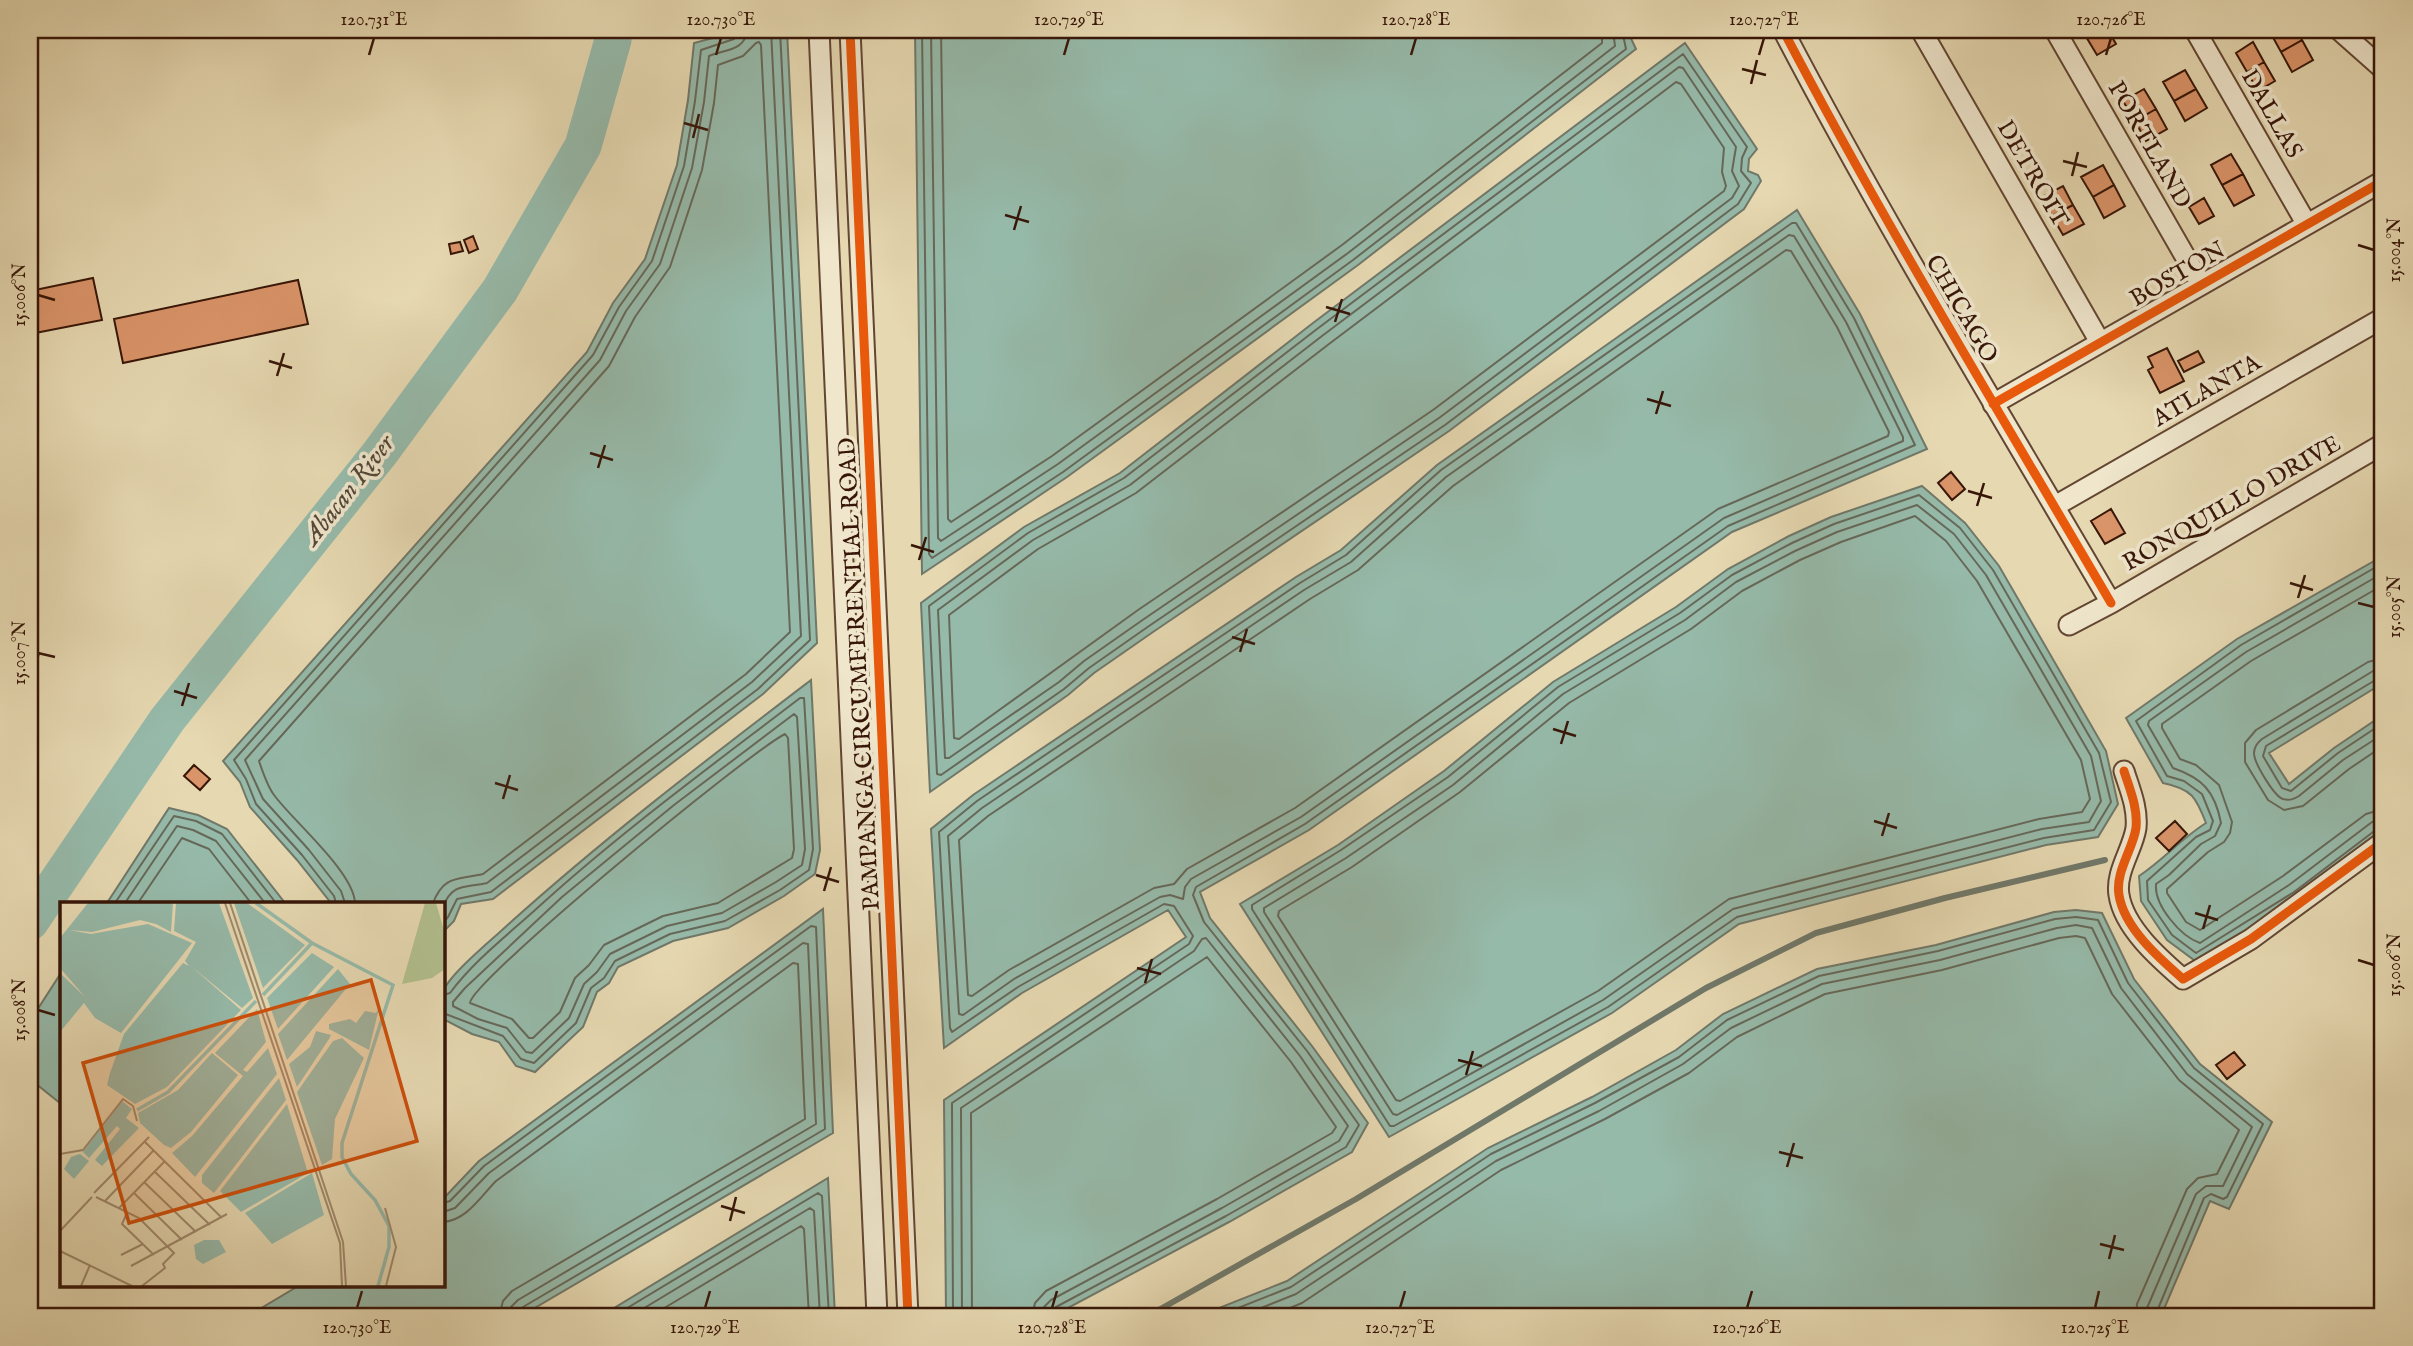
<svg xmlns="http://www.w3.org/2000/svg" width="2413" height="1346" font-family="'IM FELL English',serif">
<style>
.water{fill:#96baaa;stroke:#707869;stroke-width:2}
.lines{fill:none;stroke-linecap:round;stroke-linejoin:round}
.shore{stroke:#666859;stroke-width:2}
.stream{stroke:#707869;stroke-width:6}
.river{stroke:#96baaa;stroke-width:37}
.building{fill:#da9469;stroke:#371608;stroke-width:2}
.street-casing{stroke:#634632;stroke-width:23}
.street{stroke:#efe6cc;stroke-width:19}
.cycleway-casing{stroke:#efe6cc;stroke-width:13}
.cycleway{stroke:#e8590c;stroke-width:9}
.ticks{fill:none;stroke:#371608;stroke-width:2.5}
.labels{text-anchor:middle;dominant-baseline:central;stroke-width:7;stroke-linejoin:round;paint-order:stroke}
.street-label{font-size:24px;fill:#371608;stroke:#efe6cc}
.water-label{font-size:26px;font-style:italic;fill:#544739;stroke:#efe6cc}
.inset-river{fill:none;stroke:#96baaa;stroke-width:3.5}
.inset-road{fill:none;stroke:#a08a6d;stroke-width:2}
.view{fill:#cd4f0b;fill-opacity:0.15;stroke:#cd4f0b;stroke-width:3.5}
.inset-edge{fill:none;stroke:#371608;stroke-width:3.5}
.neatline{fill:none;stroke:#371608;stroke-width:2.5}
.ticks-label{font-size:18px;text-anchor:middle;fill:#371608}
</style>
<rect width="100%" height="100%" fill="#e6d8b1"/>
<filter id="stains"><feTurbulence type="fractalNoise" baseFrequency=".00286" numOctaves="4"/><feColorMatrix values="0 0 0 0 .2 0 0 0 0 .09 0 0 0 0 .02 0 0 0 .5 -.17"/></filter>
<radialGradient id="worn" r=".72"><stop offset=".6" stop-color="#630" stop-opacity="0"/><stop offset="1" stop-color="#630" stop-opacity=".3"/></radialGradient>
<path class="water" d="M743 30H787L817 643 763 694 493 899 461 904 454 921 443 932V903H331L297 860 250 807 240 782 223 761 587 352 613 303 645 259 677 165 688 100 694 43Z
M915 30H1627L1636 49 1358 265 1067 477 922 574Z
M1685 43 1757 149 1749 159 1748 171 1758 175 1761 181 1744 209 1449 431 1153 632 1094 673 1068 695 930 792 921 603 1024 527 1120 473 1313 323Z
M1797 210 1860 314 1927 449 1732 532 1309 830 1200 892 1210 918 1312 1046 1368 1123 1352 1152 1229 1222 1053 1316H946L944 1100 1186 937 1168 910 1022 993 944 1048 931 829 973 795 1296 577 1341 550 1437 465Z
M1922 486 1965 523 1999 566 2106 751 2118 804 2098 837 2046 845 1739 924 1612 1013 1389 1137 1240 904 1338 845 1444 771 1553 682 1676 607 1728 569 1789 536 1831 517Z
M2383 556V683L2269 753 2289 784 2334 748 2383 715V833L2298 898 2198 963 2167 940 2141 901 2139 876C2163 860 2182 838 2206 823 2196 797 2192 789 2163 783L2126 718 2237 639Z
M811 680 820 850 815 874 784 896 728 928 673 941 618 967 609 983 597 992 583 1027 535 1072 516 1066 499 1042 472 1034 443 1019C443 1011 441 1000 443 992 448 976 488 943 501 931 600 841 705 761 811 680Z
M169 808 198 815 227 829 285 903H107Z
M823 909 833 1133 521 1316H248L300 1285H443V1199L479 1161Z
M2076 910 2102 913 2134 979 2200 1064 2272 1122 2229 1209 2210 1201 2161 1316H1199L1287 1281 1488 1148 1592 1097 1676 1050 1723 1014 1817 969 1936 945 2054 912Z
M61 973V1104L30 1079V1021Z
M828 1178 835 1316H601Z"/>
<g class="lines">
<path class="shore" d="M922 30 929 554 932 558 1063 472 1353 260 1626 49 1622 30
M931 30 938 538 941 541 1058 464 1348 253 1615 46 1613 30
M941 30 948 519 951 522 1052 456 1342 245 1602 43V30
M1683 54 1747 147 1742 158 1741 171 1751 183 1738 204 1445 425 1149 626 1089 668 1064 689 941 775 937 774 929 606 1028 533 1124 478 1317 329Z
M1679 67 1683 68 1736 147 1732 171 1739 186 1732 198 1439 418 1144 619 1084 661 1059 682 949 758H945L938 610 1033 540 1130 485 1322 336Z
M1676 82 1681 84 1724 148 1722 172 1726 186 1724 191 1433 410 1138 610 959 739 954 738 949 615 1038 549 1136 493 1329 344Z
M1789 235 1794 236 1846 322 1903 437V441L1724 518 1301 817 1191 879 1185 887 1183 899 1170 895 1160 897 1014 979 963 1015 959 1014 948 836 982 808 1304 590 1351 562 1446 477Z
M1786 250 1791 251 1837 327 1889 432 1888 436 1718 509 1295 808 1187 869 1174 884 1154 888 1009 970 972 996 968 995 959 840 988 816 1310 599 1358 570 1453 486Z
M1919 495 1960 528 1993 570 2099 753 2111 802 2094 830 2044 838 1737 917 1608 1007 1394 1126H1390L1252 909V905L1341 850 1448 777 1558 687 1680 613 1732 575 1792 543 1834 524Z
M1917 505 1954 534 1986 575 2091 756 2101 801 2089 822 2042 829 1733 909 1603 1000 1397 1115 1393 1114 1264 912V908L1346 858 1453 785 1563 694 1685 620 1736 582 1795 551 1837 532Z
M1915 516 1946 541 1977 581 2081 760 2090 799 2082 812 2039 819 1729 899 1598 991 1400 1101 1396 1100 1278 916 1279 911 1352 867 1460 792 1569 703 1691 629 1742 591 1800 560 1841 542Z
M2383 563 2241 645 2136 721 2167 776 2184 781 2202 794 2213 821 2210 830 2196 837 2147 881 2148 900 2172 935 2196 953 2294 892 2377 829 2383 828
M2383 573 2246 652 2149 721 2148 725 2173 768C2202 778 2215 791 2221 823L2215 836 2201 844 2169 875 2156 884C2154 905 2180 936 2200 943L2289 885 2372 822 2383 819
M2383 585 2251 661 2162 724V728L2180 759 2196 765 2219 785 2232 822 2230 833 2224 842 2208 852 2167 889V893L2186 922 2200 930 2283 876 2366 814 2383 809
M2383 658 2368 662 2256 730 2245 743V762L2268 800 2284 810 2303 806 2349 769 2383 746
M2383 669 2373 671 2262 739C2257 743 2254 747 2254 753 2254 763 2274 796 2283 799 2290 801 2294 799 2299 796L2343 760 2383 734
M2383 678 2377 679 2266 746 2263 756 2282 788 2291 791 2338 753 2383 723
M794 714 797 717 805 849 802 865 776 882 722 913 667 926 610 954 597 972 584 984 569 1018 532 1053 526 1052 507 1028 478 1019 453 1006V1002L465 988 562 897 674 805Z
M785 734 788 738 794 849 792 858 718 903 663 916 604 945 589 965 575 978 560 1012 533 1038H529L512 1019 470 1003C471 981 749 752 785 734Z
M115 903 174 816 196 821 222 834 276 903
M125 903 177 826 193 830 216 841 265 903
M138 903 182 838 209 849 251 903
M336 903 334 896 302 855 256 804 246 779 234 760 593 355 619 307 652 261 684 166 695 101 701 50 734 39 738 30
M345 903 341 891 309 850 263 799 245 760 600 360 626 311 660 264 692 168 704 102 709 56C724 49 745 52 747 30
M355 903C354 872 293 821 274 795 268 787 262 770 259 761L609 366 635 317 670 267 702 170 714 103 718 65 743 56 756 43 759 42 761 45 790 632 746 674 483 874C457 880 444 875 433 903
M443 907C452 883 465 888 487 883L752 682 801 636 771 30
M443 923 448 917 457 899 491 892 758 689 810 640 780 30
M443 995 450 993C473 962 505 937 534 911 618 834 710 767 800 698H804L813 849 809 870 780 890 725 921 670 934 615 961 604 978 591 988 576 1023 534 1063 521 1059 503 1036 443 1013
M443 1203 450 1201 484 1166 811 926 816 927 825 1129 523 1307 519 1316
M443 1212 455 1208 489 1173 803 943 808 944 816 1124 518 1300 511 1307 510 1316
M443 1222C466 1221 481 1196 496 1181L793 963 798 964 805 1119 512 1291 503 1301 499 1316
M614 1316 818 1193 822 1196 829 1316
M631 1316 810 1208 814 1211 820 1316
M651 1316 801 1226 804 1229 809 1316
M953 1316 952 1103 1189 944 1193 936 1174 906 1164 904 1018 987 952 1032 950 1028 939 832 977 801 1300 583 1346 555 1441 470 1792 223H1796L1854 318 1915 445 1728 526 1305 824 1196 887 1193 895 1204 922 1307 1051 1359 1125 1346 1147 1226 1216 1056 1307 1052 1316
M962 1316 961 1108 1194 951 1202 939 1206 938 1300 1056 1348 1126 1339 1141 1222 1208 1051 1300 1044 1307 1043 1316
M972 1316 971 1113 1207 957 1291 1062 1336 1127 1332 1133 1217 1199 1046 1291 1035 1303 1032 1316
M1218 1316 1291 1287 1491 1154 1595 1103 1679 1057 1727 1020 1819 976 1938 951 2055 919 2076 917 2098 920 2128 983 2194 1068 2263 1124 2227 1197 2223 1199 2211 1194 2204 1198 2155 1316
M1241 1316 1296 1294 1496 1161 1599 1111 1683 1064 1731 1028 1822 984 1940 960 2057 928 2076 925 2092 928 2121 988 2187 1074 2252 1127 2223 1186H2206L2196 1194 2147 1308 2146 1316
M1270 1316 1302 1303 1501 1170 1605 1119 1689 1073 1737 1037 1825 994 1942 970 2059 938 2076 936 2085 938 2112 994 2179 1080 2239 1130 2217 1174 2198 1178 2187 1189 2137 1304 2136 1316"/>
<path class="stream" d="M1148 1316 1356 1199 1706 988 1816 933 1945 898 2105 860"/>
<path class="river" d="M30 922 167 720 380 453 500 290 583 146 613 40 611 30"/>
</g>
<path class="building" d="M2094 30H2108L2116 44 2097 55 2085 35Z
M2274 30H2297L2302 40 2281 52 2270 32Z
M2302 40 2313 60 2292 72 2281 52Z
M2253 42 2264 62 2247 72 2236 53Z
M2264 62 2275 81 2258 91 2247 72Z
M2185 70 2196 89 2174 101 2163 82Z
M2144 89 2156 109 2135 121 2123 101Z
M2196 89 2207 108 2185 121 2174 101Z
M2156 109 2167 129 2146 141 2135 121Z
M2231 154 2243 174 2222 185 2211 165Z
M2103 165 2114 185 2093 197 2081 177Z
M2243 174 2254 195 2234 206 2222 185Z
M2114 185 2125 206 2104 218 2093 197Z
M2063 186 2073 205 2052 216 2042 197Z
M2204 198 2214 216 2199 224 2189 207Z
M2073 205 2084 224 2063 235 2052 216Z
M473 236 478 249 469 253 464 240Z
M460 242 463 251 451 254 449 244Z
M93 278 102 320 30 334V291Z
M298 280 308 324 123 363 114 319Z
M2167 348 2184 381 2160 393 2148 370 2153 367 2148 357Z
M2198 351 2204 362 2184 372 2178 361Z
M1951 472 1965 489 1952 500 1938 483Z
M2111 509 2125 533 2105 544 2091 521Z
M30 651 39 653 33 677 30 676Z
M194 765 210 779 200 790 184 776Z
M2175 821 2187 834 2169 851 2156 838Z
M2234 1052 2245 1065 2227 1079 2216 1065Z"/>
<g class="lines">
<defs>
<path id="street" d="M819 30 877 1316
M850 30 908 1316
M1783 30C1885 225 2000 413 2111 603
M1921 30 2100 342
M2055 30 2201 284
M2195 30 2306 223
M2339 30 2383 69
M1993 404 2383 181
M2055 506 2383 318
M2069 625 2111 603 2383 444
M2124 771C2130 790 2138 808 2136 828 2133 849 2115 872 2119 895 2124 928 2160 959 2183 979L2251 939 2383 842"/>
</defs>
<use href="#street" class="street-casing"/>
<use href="#street" class="street"/>
<defs>
<path id="cycleway" d="M850 30 908 1316
M1783 30C1885 225 2000 413 2111 603
M1993 404 2383 181
M2124 771C2130 790 2138 808 2136 828 2133 849 2115 872 2119 895 2124 928 2160 959 2183 979L2251 939 2383 842"/>
</defs>
<use href="#cycleway" class="cycleway-casing"/>
<use href="#cycleway" class="cycleway"/>
</g>
<path class="ticks" d="M369 55 374 38M716 55 721 38M1064 55 1069 38M1411 55 1416 38M1759 55 1764 38M2106 55 2111 38M1742 69 1766 75M1751 84 1757 60M684 123 708 130M693 138 699 114M2063 161 2087 167M2072 176 2078 152M1005 215 1029 222M1014 230 1021 206M2358 245 2374 250M38 295 55 300M1326 307 1350 314M1335 322 1342 299M269 361 292 368M277 376 284 353M1647 399 1671 406M1656 414 1663 391M590 453 613 460M598 468 605 445M1968 491 1992 498M1977 506 1984 483M911 545 934 552M919 560 926 537M2290 583 2313 590M2298 598 2305 575M2358 603 2374 607M1232 637 1255 644M1240 652 1247 629M38 653 55 657M174 691 197 698M182 706 189 683M1553 729 1576 736M1561 744 1568 721M495 783 518 790M503 799 510 775M1874 821 1897 828M1882 836 1889 813M816 875 839 882M824 891 831 867M2195 913 2218 920M2203 929 2210 905M2358 960 2374 965M1137 968 1161 974M1145 983 1152 959M38 1010 55 1015M1458 1060 1482 1066M1466 1075 1473 1051M1779 1152 1803 1158M1787 1167 1794 1143M721 1206 745 1213M730 1221 736 1197M2100 1244 2124 1250M2109 1259 2115 1235M357 1308 362 1291M705 1308 710 1291M1052 1308 1057 1291M1400 1308 1405 1291M1747 1308 1752 1291M2095 1308 2099 1291"/>
<g class="labels">
<g class="street-label">
<text transform="translate(2271 114) rotate(60)">DALLAS</text>
<text transform="translate(2149 145) rotate(60)">PORTLAND</text>
<text transform="translate(2032 174) rotate(60)">DETROIT</text>
<text transform="translate(2178 275) rotate(-30)">BOSTON</text>
<text transform="translate(1961 309) rotate(60)">CHICAGO</text>
<text transform="translate(2207 391) rotate(-30)">ATLANTA</text>
<text transform="translate(2232 504) rotate(-30)">RONQUILLO DRIVE</text>
<text transform="translate(860 674) rotate(-93)">PAMPANGA CIRCUMFERENTIAL ROAD</text>
</g>
<g class="water-label">
<text transform="translate(349 490) rotate(-52)">Abacan River</text>
</g>
</g>
<g transform="translate(60 902)">
<rect width="385" height="385" fill="#e6d8b1"/>
<path d="M365 1H376L385 32V67L372 76 342 82Z" fill="#b2bf8e"/>
<path d="M28 1H113L111 30 96 22 80 18 32 30 9 28 31 32 88 22 132 41 61 131 35 116 24 101 0 130V71L25 95 0 66V36ZM116 1H159L193 96 182 106 131 64 181 108 107 185 75 202 47 183 50 171 64 132 123 61 129 64 125 59 136 40 114 29ZM174 1H187L245 43 203 86ZM252 51 274 65 218 127 207 96ZM278 67 290 82 227 158 218 132ZM319 106 309 148 269 127V122L290 117 296 121 305 109 316 111ZM197 107 206 140 183 168 187 170 208 146 217 172 135 275 112 251 132 234 183 174 155 151ZM256 129 271 133 269 137 237 185 229 162 250 145ZM282 136 304 156 275 217 272 257 262 263 237 190 273 139ZM152 151 178 173 131 230 111 246 104 243 80 221 78 211 118 188ZM219 176 226 198 154 291 142 281V273ZM62 199 72 207 66 216 79 226 42 264 35 258 60 227 57 224 29 256 23 250ZM227 202 248 271 181 310 160 289ZM20 252 29 259 14 277 4 267 11 255ZM252 271 264 313 212 342 185 311ZM144 338H159L166 350 143 362 136 357 134 343Z" fill="#96baaa"/>
<path class="inset-river" d="M196 1 252 41 333 83 282 241V255L291 272 315 298 329 324V345L318 384M203 93 252 41M77 208 108 190 196 99"/>
<path class="inset-road" d="M165 1 280 341 282 384M170 1 283 340 286 384M84 239 162 316M0 252 23 248 63 197 73 204 77 219M95 270 150 323M84 280 136 330M34 291 89 235M74 291 122 338M36 295 79 316 114 351 103 362 105 366 82 384M45 299 94 248M59 306 105 259M325 306 336 345 326 384M67 311 62 322 94 353M0 329 32 295M0 349 72 384M61 353 83 342M71 364 167 312M21 384 30 363"/>
<path class="view" d="M311 78 357 239 69 321 23 161Z"/>
<rect width="385" height="385" class="inset-edge"/>
</g>
<rect width="2413" height="1346" fill="none" stroke="#e6d8b1" stroke-width="77"/>
<rect x="38" y="38" width="2336" height="1270" class="neatline"/>
<g class="ticks-label">
<text x="374" y="25">120.731°E</text>
<text x="721" y="25">120.730°E</text>
<text x="1069" y="25">120.729°E</text>
<text x="1416" y="25">120.728°E</text>
<text x="1764" y="25">120.727°E</text>
<text x="2111" y="25">120.726°E</text>
<text transform="translate(2394 250) rotate(-90)" y="6">15.004°N</text>
<text transform="translate(19 295) rotate(-90)" y="6">15.006°N</text>
<text transform="translate(2394 607) rotate(-90)" y="6">15.005°N</text>
<text transform="translate(19 653) rotate(-90)" y="6">15.007°N</text>
<text transform="translate(2394 965) rotate(-90)" y="6">15.006°N</text>
<text transform="translate(19 1010) rotate(-90)" y="6">15.008°N</text>
<text x="357" y="1333">120.730°E</text>
<text x="705" y="1333">120.729°E</text>
<text x="1052" y="1333">120.728°E</text>
<text x="1400" y="1333">120.727°E</text>
<text x="1747" y="1333">120.726°E</text>
<text x="2095" y="1333">120.725°E</text>
</g>
<rect width="100%" height="100%" filter="url(#stains)"/>
<rect width="100%" height="100%" fill="url(#worn)"/>
</svg>
